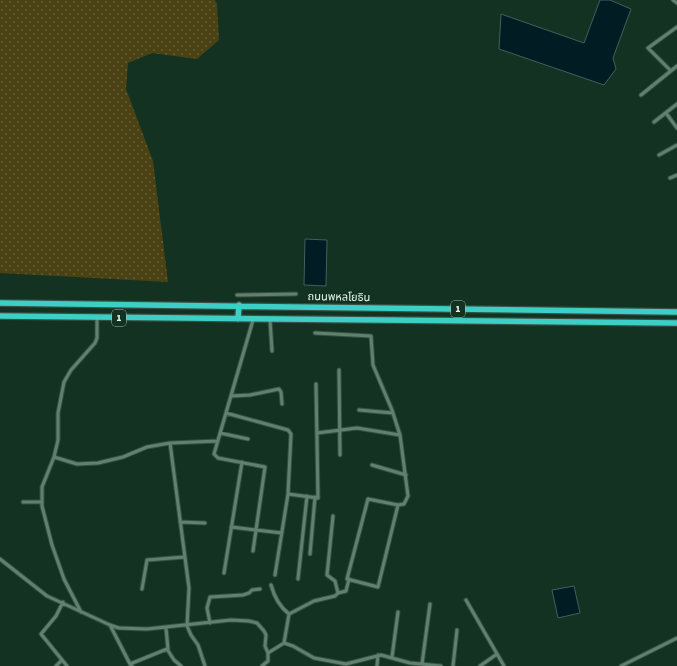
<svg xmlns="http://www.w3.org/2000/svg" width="677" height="666" font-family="'Source Sans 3','Noto Sans Thai',sans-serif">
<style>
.grass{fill:url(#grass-dots)}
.water{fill:#021c23;stroke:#465e5f}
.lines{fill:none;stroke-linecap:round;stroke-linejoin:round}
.street-casing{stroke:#374f41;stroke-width:5}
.highway-casing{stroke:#374f41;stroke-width:8}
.street{stroke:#60816d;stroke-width:3}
.highway{stroke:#3dcec6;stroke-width:5.5}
.labels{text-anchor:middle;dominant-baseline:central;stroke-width:4;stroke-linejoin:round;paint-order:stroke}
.shield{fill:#133222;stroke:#a6bcaf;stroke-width:1}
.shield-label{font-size:10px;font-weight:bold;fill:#e5f7ec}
.street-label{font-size:11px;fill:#e5f7ec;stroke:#133222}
</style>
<defs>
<pattern id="grass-dots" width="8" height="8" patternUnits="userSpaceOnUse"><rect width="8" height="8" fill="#4b4213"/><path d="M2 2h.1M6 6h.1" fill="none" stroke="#655e36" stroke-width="1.8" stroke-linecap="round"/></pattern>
</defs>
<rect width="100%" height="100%" fill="#133222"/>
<path class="grass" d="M0 0H215L217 4 219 40 197 59 152 53 128 63 126 89 153 161 168 282 0 273Z"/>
<path class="water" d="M600 0H610L631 9 613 58 616 69 604 85 499 49 501 14 584 43Z
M305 239 327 240 326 286 304 285Z
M574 586 580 613 558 618 552 590Z"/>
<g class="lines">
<defs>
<path id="street" d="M673 0 677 3
M671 71 648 48 677 27
M641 95 677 66
M666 113 677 128
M654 122 677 104
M659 155 677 145
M670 178 677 175
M237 295 296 294
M270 320 272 351
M315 333 371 336 373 365 392 410 400 435 408 496 404 504 398 505 368 499 347 579 378 587 398 505
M339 370 340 455
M231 396 250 395 279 389 281 392 282 404
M359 410 393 413
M226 413 288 430 291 434 288 494 275 575
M220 433 248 439
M317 433 357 428 400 435
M170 443 189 588 187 626 191 635 198 645 205 666
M54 457 77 464 98 463 123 457 147 447 170 443 218 441
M372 465 406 475
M288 494 318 498 316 384
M23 502H42
M333 516 327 575 335 581 338 593
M180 522 205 523
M231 527 282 533
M253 551 265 467 218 458 214 454 253 320
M310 554 315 497
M0 559 47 596 110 625 130 664 132 666
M224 573 242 462
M298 579 307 496
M271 585C274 596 280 607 289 614
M142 589 147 560 185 557
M466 600 504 666
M63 602 56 616 41 634 67 666
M81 612 64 579 52 545 42 506V487L54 457 58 440V413L64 382 71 370 95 343 97 338V318
M210 623 207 608 210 597 243 595 249 593 252 590 260 589
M110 625 119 628 147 629 231 620 249 621 257 623 264 631 266 635 265 646 268 653 284 643 293 646 314 658 346 664 381 655 410 663 441 666
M166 628 168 649
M284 643 289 614 314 601 335 596 338 593 346 591 349 579
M392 657 398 612
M130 664 167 649 174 660 181 666
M422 664 430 604
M56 666 62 660
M262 666 268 661V653
M377 666 378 655
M453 666 457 630
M480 666 497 654
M621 666 677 638"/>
<path id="highway" d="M0 303 677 312
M0 316 677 323
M238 319 239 305"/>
</defs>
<use href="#street" class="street-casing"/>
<use href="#highway" class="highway-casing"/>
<use href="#street" class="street"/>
<use href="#highway" class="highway"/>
</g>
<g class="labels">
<g class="shield">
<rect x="451" y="301" width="14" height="16" rx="3"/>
<rect x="112" y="310" width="14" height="16" rx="3"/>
</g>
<g class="shield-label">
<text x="458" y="309">1</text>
<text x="119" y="318">1</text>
</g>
<g class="street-label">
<text transform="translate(339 297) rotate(1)">ถนนพหลโยธิน</text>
</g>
</g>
</svg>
